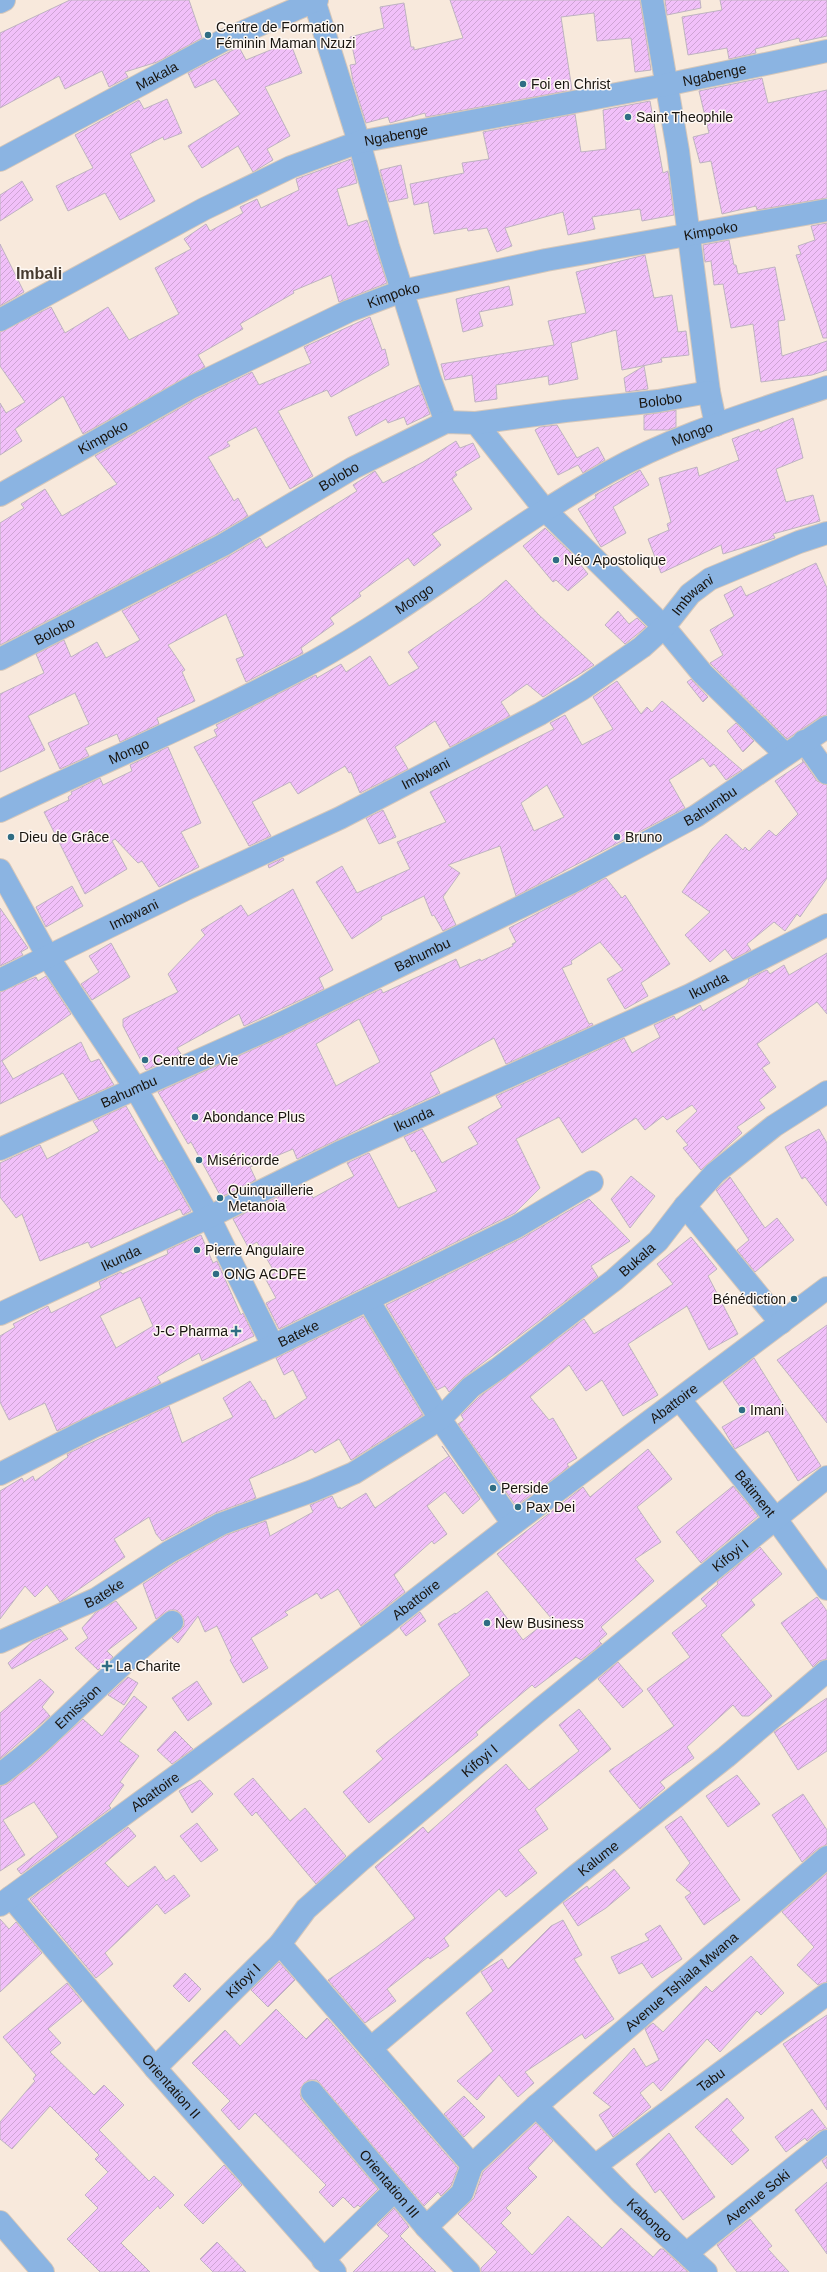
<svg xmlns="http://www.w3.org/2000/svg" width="827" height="2272" font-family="Helvetica,sans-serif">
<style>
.building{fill:url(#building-hatch);stroke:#bfb3c1;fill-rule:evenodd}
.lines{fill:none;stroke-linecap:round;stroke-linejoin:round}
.minor-casing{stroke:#d4c7bb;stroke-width:24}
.minor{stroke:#8bb4e2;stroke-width:22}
.poi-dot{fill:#2f6d83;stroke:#fef8f3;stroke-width:1.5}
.labels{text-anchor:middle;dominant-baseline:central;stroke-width:3;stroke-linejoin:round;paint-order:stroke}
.poi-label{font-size:14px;fill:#18140f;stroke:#fef8f3;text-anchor:start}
.street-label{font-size:14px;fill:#18140f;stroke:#fef8f3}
.quarter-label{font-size:16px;font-weight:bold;fill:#453a2f;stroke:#fef8f3}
</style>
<defs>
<pattern id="building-hatch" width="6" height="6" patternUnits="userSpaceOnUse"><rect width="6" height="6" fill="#f1c0f9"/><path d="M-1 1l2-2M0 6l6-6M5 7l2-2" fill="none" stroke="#cea4d4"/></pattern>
</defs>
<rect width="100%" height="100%" fill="#f8e9dc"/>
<path class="building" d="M70 0H189L202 38 157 62 125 72 128 77 109 87 102 71 65 89 59 76 0 108V33Z
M450 0H640L651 70 635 72 631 38 597 41 594 13 561 17 572 90 426 117 425 113 390 123 388 117 366 123 353 81 350 65 356 64 350 37 384 28 380 7 404 3 411 47H414V50L463 38Z
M665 0H700L701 8 667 15Z
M720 0H827V36L800 42 799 38 755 49 756 53 729 59 727 48 688 55 682 17 722 10Z
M290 42 302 73 265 87 290 136 267 149 273 160 253 172 238 146 202 168 188 146 240 114 215 79 195 88 188 73 239 47 246 60Z
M762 78 768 103 827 90V198L757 210 756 206 722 214 711 161 700 163 693 137 709 133 699 91Z
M167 99 182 133 164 140 163 137 130 154 155 201 120 220 105 193 68 211 56 186 93 168 75 135 139 100 144 109Z
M650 101 663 173 668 171 674 215 642 221 640 209 592 217 595 229 568 235 563 212 505 228 512 246 497 252 487 228 468 231 467 228 434 234 428 202 414 205 410 184 464 173 462 163 489 159 483 132 575 114 581 152 606 149 603 110Z
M351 159 357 183 337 189 348 226 367 220 387 283 339 302 331 275 293 291 294 293 240 324 243 329 198 355 205 367 83 434 63 396 15 429 22 441 0 455V403L6 413 25 402 0 366V332L51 307 65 333 108 307 129 340 179 314 155 268 191 249 184 239 206 224 210 231 243 213 240 207 257 199 261 208 299 190 296 179Z
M401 165 408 198 389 202 380 170Z
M22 181 33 200 0 221V195Z
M827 223V338H823L796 255 801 254 798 246 815 240 811 226Z
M729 240 734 265H736L738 274 775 267 785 320 778 321 782 356 827 341V370L812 375 761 382 753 324 731 328 723 284 714 285 711 261 705 262 703 245Z
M0 244 24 292 0 306Z
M645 255 654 298 672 295 678 332 686 331 689 355 661 358 662 362 622 370 616 330 571 343 578 379 549 385 548 376 496 385 497 399 475 402 472 375 445 380 441 364 554 345 548 321 586 313 576 272Z
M509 286 513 305 479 312 483 326 463 332 456 299Z
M370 317 382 350 385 349 389 365 331 397 327 390 278 411 313 476 290 489 256 427 227 442 230 446 208 457 234 501 238 498 248 516 217 534 0 645V523L24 508 21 504 45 489 62 516 117 484 95 456 198 398 252 372 259 385 311 363 304 347Z
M644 366 648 389 626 392 624 378Z
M419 385 430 414 407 425 404 417 388 423 386 419 356 436 348 417Z
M676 410V427L668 430H644V415Z
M793 418 803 458 776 469 786 502 813 495 820 521 773 534 775 538 723 554 721 545 661 573 648 539 669 530 667 524 671 522 659 478 697 467 699 476 739 460 732 439 759 429 760 432Z
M557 425 577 458 598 447 605 460 583 473 578 465 558 475 535 430 540 427Z
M456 441 460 448 473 443 480 457 455 472 457 475 452 479 472 509 432 534 441 545 414 566 408 558 359 593 361 596 330 618 334 624 301 648 303 653 246 682 236 659 244 656 226 614 168 645 185 670 182 672 195 701 157 718 159 724 120 742 117 734 85 748 89 756 60 769 48 743 89 724 75 693 28 716 45 750 0 772V694L44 673 36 654 64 640 71 657 97 642 106 658 140 640 122 611 229 556 260 538 266 548 357 491 353 485 375 471 383 483 423 462Z
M640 470 649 485 613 507 626 533 601 547 578 509 596 498 595 495Z
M545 528 571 553 588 574 568 591 556 580 553 582 523 546Z
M816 563 827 588V715L820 717 787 739 710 663 723 655 710 630 734 616 724 595 741 586 746 596Z
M506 580 539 615 594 665 543 697 527 684 501 702 510 716 450 747 435 721 395 747 408 769 360 793 351 772 349 773 345 766 298 794 290 782 252 802 271 836 249 846 194 747 217 736 214 730 218 728 216 725 316 675 317 678 341 664 346 672 370 656 389 686 419 668 408 652 480 602Z
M618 611 629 624 637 618 646 627 625 644 605 625Z
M691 679 708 697 703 702 687 682Z
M617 681 641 714 647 707 652 712 662 701 742 770 726 780 714 764 710 767 703 758 669 780 685 808 516 896 500 846 448 865 460 873 443 897 456 925 443 931 434 915 432 916 424 896 381 917 382 919 352 939 316 882 342 866 357 893 410 869 397 842 446 822 430 792 554 729 550 723 565 715 582 745 613 729 593 697ZM547 785 564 817 534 831 521 803Z
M736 723 754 741 743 752 727 731Z
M168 747 201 823 181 832 199 867 159 887 142 861 138 863 115 839 112 841 127 869 85 894 44 812 69 800 68 797 72 794 71 792 100 778 103 785 132 771 130 765Z
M802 759 817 781 827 785V878L800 917 797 914 785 931 774 922 747 944 751 950 733 959 725 949 710 962 685 935 710 912 682 892 712 849 726 834 743 850 745 847 749 851 769 830 776 836 798 814 775 781 803 762Z
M383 810 396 837 379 844 366 818Z
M283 858 284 860 269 868 268 865Z
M606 878 622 898 625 895 670 964 641 983 648 996 625 1009 607 979 623 970 600 942 571 961 572 964 562 968 589 1024 592 1023 593 1025 506 1064 494 1038 430 1073 440 1093 392 1115 391 1114 297 1159 293 1149 250 1167 256 1180 221 1197 191 1142 188 1144 158 1092 283 1036 381 989 383 993 456 959 460 968 480 959 481 961 513 946 512 944 516 942 509 928ZM359 1019 380 1062 336 1086 316 1044Z
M72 886 83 906 46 927 36 907Z
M293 889 333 970 319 978 324 989 244 1026 239 1014 177 1048 181 1054 146 1070 123 1026V1019L178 992 168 974 205 935 201 930 241 905 248 916Z
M0 908 28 948 21 952 23 955 0 966Z
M111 943 130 977 92 1000 81 984 99 972 89 956Z
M827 953V1014L817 1002 757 1044 770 1063 762 1068 776 1087 759 1100 765 1108 737 1127 742 1133 701 1170 683 1148 688 1145 676 1131 697 1111 692 1105 667 1120 663 1116 645 1130 636 1118 582 1153 559 1117 516 1139 540 1188 515 1213 279 1329 266 1303 276 1298 265 1278 275 1273 257 1242 248 1247 233 1219 305 1183 313 1198 354 1176 347 1163 369 1153 398 1208 437 1191 414 1150 412 1152 404 1137 422 1129 442 1163 478 1144 468 1127 502 1107 496 1096 624 1038 632 1053 660 1037 654 1025 674 1016 676 1020 700 1005 703 1011 745 986 749 981 748 979 767 970 770 974 784 965 789 975Z
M46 976 71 1014 2 1061 13 1079 81 1042 89 1059 91 1062 99 1059 114 1085 79 1100 63 1073 0 1104V992L36 977 38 981Z
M126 1106 159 1162 162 1160 191 1211 183 1215 180 1209 91 1248 88 1242 40 1261 22 1214 16 1218 0 1197V1163L40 1145 47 1159 99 1131 93 1121Z
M819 1129 827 1143V1206L805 1177 802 1179 785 1147Z
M631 1176 655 1196 630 1228 611 1199Z
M730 1177 765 1228 777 1218 794 1240 755 1272 737 1250 749 1240 716 1190Z
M589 1199 630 1241 591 1266 598 1277 464 1377 449 1392 445 1386 437 1390 386 1305 522 1238Z
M201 1235 213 1263 217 1261 241 1315 243 1313 254 1336 202 1361 199 1353 157 1377 161 1383 57 1431 45 1403 9 1420 0 1402V1336L15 1327 13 1324 48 1306 51 1313 101 1288 99 1282 121 1272 122 1274 168 1254 167 1250ZM140 1297 153 1326 116 1348 100 1316Z
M691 1237 717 1269 708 1276 738 1334 709 1350 687 1306 628 1344 658 1395 623 1416 602 1380 586 1391 569 1365 530 1397 549 1420 553 1418 577 1458 567 1464 569 1467 516 1506 458 1424 464 1420 461 1415 479 1397 584 1319 594 1334 673 1284 657 1264Z
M363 1316 423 1415 351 1460 339 1439 315 1453 312 1449 296 1458 249 1479 256 1498 215 1513 162 1541 156 1534 149 1517 114 1539 125 1557 65 1599 60 1602 47 1585 35 1597 25 1586 0 1619V1491L22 1478 24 1482 33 1476 35 1481 68 1457 67 1454 169 1406 182 1443 233 1417 223 1398 250 1381 263 1401 265 1400 275 1419 307 1398 293 1370 284 1375 276 1358Z
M827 1325V1423L777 1360Z
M754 1358 821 1466 798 1481 768 1431 735 1449 722 1427 745 1414 723 1382Z
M442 1446 480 1499 463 1514 445 1492 427 1506 447 1534 434 1544 432 1541 394 1575 405 1592 361 1626 338 1589 321 1599 317 1593 285 1612 288 1615 251 1638 268 1668 243 1683 230 1660 232 1658 217 1626 205 1632 198 1616 178 1643 172 1638 184 1626V1620L181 1614 176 1610H170L156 1619 143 1584 175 1563 226 1535 266 1521 270 1536 313 1512 310 1505 332 1496 338 1508 340 1507 341 1509 366 1493 375 1508 449 1456Z
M648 1449 672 1479 637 1507 661 1542 635 1559 654 1581 601 1627 607 1634 599 1641 602 1644 581 1660 576 1657 535 1688 532 1685 476 1732 478 1735 369 1823 343 1792 383 1759 376 1751 470 1675 438 1624 455 1613 456 1614 487 1591 523 1640 551 1618 497 1554 583 1487 590 1497Z
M733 1486 758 1516 701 1563 676 1532Z
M760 1547 782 1574 751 1600 755 1605 721 1635 772 1696 749 1716H742L733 1705 687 1747 694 1758 660 1782 665 1788 640 1809 609 1771 674 1726 647 1689 690 1657 672 1633 707 1606 701 1599 718 1584 717 1582Z
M817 1597 827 1611V1659L819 1661 813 1667 781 1623Z
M116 1601 137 1628 107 1651 113 1657 98 1670 75 1648 88 1638 82 1628 96 1612Z
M420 1612 426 1621 406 1636 400 1628Z
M60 1629 68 1639 12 1669 8 1663 33 1641Z
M618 1662 643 1691 623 1708 598 1679Z
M128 1677 138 1683 124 1705 108 1695Z
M40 1679 54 1692 42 1707 50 1716 0 1759V1713Z
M197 1681 212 1704 188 1721 172 1698Z
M134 1696 147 1707 119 1741 139 1756 120 1782 124 1785 109 1806 111 1808 21 1874 17 1869 58 1837 34 1802 3 1820 25 1855 0 1871V1786L7 1784 31 1766 83 1719 102 1736Z
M827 1698V1751L798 1770 774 1732Z
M579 1709 611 1749 535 1809 548 1829 518 1850 537 1873 506 1897 499 1889 444 1938 449 1946 430 1959 428 1957 387 1989 396 2001 365 2023 328 1980 374 1949 415 1918 375 1867 423 1827 428 1833 506 1764 529 1790 579 1751 559 1725Z
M175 1731 193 1749 172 1764 157 1750Z
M737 1775 760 1804 728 1827 706 1796Z
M253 1778 290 1821 305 1808 346 1856 316 1884 256 1812 252 1816 234 1794Z
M200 1780 213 1794 192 1813 179 1791Z
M803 1794 827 1830V1845L819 1848 802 1862 772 1815Z
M681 1816 740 1900 704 1925 685 1897 691 1893 676 1880 690 1863 665 1827Z
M197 1823 218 1850 201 1862 180 1836Z
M128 1827 136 1836 105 1863 128 1887 155 1866 166 1881 174 1875 190 1896 165 1914 157 1904 105 1953 113 1964 96 1978 30 1899Z
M614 1869 630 1888 606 1908 578 1926 563 1903 587 1886 589 1889Z
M827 1873V1982L818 1985 797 1965 814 1947 782 1912Z
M0 1919 9 1929 16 1922 42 1953 0 1992Z
M563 1920 582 1955 574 1959 614 2019 585 2039 582 2034 525 2072 534 2083 518 2097 499 2075 477 2100 457 2081 493 2051 466 2013 493 1991 481 1972 502 1959 508 1969 551 1926Z
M660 1925 682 1959 652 1978 642 1963 619 1974 611 1957 649 1940 645 1934Z
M751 1956 784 1993 761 2015 757 2011 720 2052 707 2039 661 2091 653 2082 640 2093 651 2107 613 2137 599 2115 611 2107 593 2093 634 2048 646 2067 659 2060 645 2029 653 2023 663 2032 706 1986 712 1992Z
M279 1962 295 1980 268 2007 251 1990Z
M185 1973 201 1989 189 2002 173 1986Z
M67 1983 82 2001 48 2029 61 2043 50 2052 94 2095 104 2085 124 2105 99 2130 149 2181 154 2176 174 2195 160 2209 158 2206 121 2243 150 2272H100L67 2239 98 2208 85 2195 108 2172 95 2159 99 2155 50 2106 12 2149 0 2139V2122L35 2081 33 2079 36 2075 3 2037Z
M276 2009 306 2039 327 2018 458 2168 451 2186 441 2196 438 2192 424 2206 317 2080H310L304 2083 300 2094 302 2100 378 2189 360 2207 358 2205 354 2208 343 2197 333 2207 319 2192 326 2185 255 2113 239 2130 221 2110 230 2101 192 2063 225 2030 240 2046Z
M827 2015V2110L783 2044Z
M464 2096 485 2117 464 2137 444 2114Z
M727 2098 744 2118 731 2130 749 2150 732 2165 695 2127Z
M812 2109 827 2129 819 2131 807 2141 805 2138 786 2152 775 2137Z
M536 2123 553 2141 528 2168 537 2177 506 2208 511 2213 501 2223 532 2255 568 2216 602 2248 621 2228 653 2257 660 2249H663L688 2272H481V2268L497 2252 458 2214 474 2198 483 2172Z
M669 2133 715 2197 683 2220 660 2189 655 2193 636 2164Z
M827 2157V2169L822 2161Z
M224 2165 242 2185 203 2224 184 2205Z
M827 2182V2254L795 2210Z
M394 2208 409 2227 400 2236 436 2272H353L389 2236 377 2225Z
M750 2219 772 2246 768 2249 789 2272H737L729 2262 717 2245Z
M217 2242 246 2272H213L200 2259Z"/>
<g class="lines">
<defs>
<g id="minor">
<path d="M314 0 359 142 388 246 430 379 446 422"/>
<path d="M652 0 678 151 709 392 716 425"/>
<path d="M0 2 4 0"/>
<path id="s1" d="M0 160 222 41 317 0"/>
<path id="s2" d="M0 320 204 209 291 167 359 142 665 85 827 51"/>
<path d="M476 423 545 510 664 627 702 673 785 754"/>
<path id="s3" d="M0 495 192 387 349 311 402 291 546 260 827 210"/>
<path id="s4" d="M0 659 223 545 353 468 446 422 476 423 565 411 658 401 709 392"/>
<path d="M804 741 827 773"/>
<path id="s5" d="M0 811C104 761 211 717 313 662 416 605 506 529 609 472 677 434 754 412 827 387"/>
<path d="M0 870 48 957 136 1089 209 1217 273 1346"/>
<path id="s6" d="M0 980 186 889 340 818 540 714 582 689 642 647 664 627 690 594 710 579 799 542 827 533"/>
<path id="s7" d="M0 1149 278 1025 574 881 696 816 827 727"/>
<path d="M685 1206 781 1323"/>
<path d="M368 1300 440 1419 513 1524"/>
<path id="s8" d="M0 1314 209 1217 338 1153 690 995 827 925"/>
<path id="s9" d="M680 1400 775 1518 827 1589"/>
<path id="s10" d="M0 1474 95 1426 273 1346 516 1227 592 1182"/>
<path id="s11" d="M0 1642 96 1599 169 1552 221 1524 312 1491 354 1473 440 1419 471 1387 499 1368 614 1280 658 1241 685 1206 715 1173 774 1126 827 1092"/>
<path id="s12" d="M0 1774C32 1752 57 1726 85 1700 113 1673 141 1647 172 1622"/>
<path id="s13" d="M11 1897 155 2068 335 2272"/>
<path id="s14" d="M0 1905 383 1625 513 1524 827 1288"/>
<path id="s15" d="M280 1944 472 2165 536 2106 827 1857"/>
<path id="s16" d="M371 2048 577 1875 726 1757 827 1671"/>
<path id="s17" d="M155 2068 280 1944 306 1909 361 1860 542 1708 827 1477"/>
<path id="s18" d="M312 2092 426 2227 469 2272"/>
<path id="s19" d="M536 2106 623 2195 706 2272"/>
<path id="s20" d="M596 2165 827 1994"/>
<path d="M0 2222 43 2272"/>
<path d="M426 2227 462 2193 472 2165"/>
<path id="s21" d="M687 2253 827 2141"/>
<path d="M323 2260 395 2190"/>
</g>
</defs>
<use href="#minor" class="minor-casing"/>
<use href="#minor" class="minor"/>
</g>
<g class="poi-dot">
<circle cx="208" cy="35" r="4"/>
<circle cx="523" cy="84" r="4"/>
<circle cx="628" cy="117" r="4"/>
<circle cx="556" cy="560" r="4"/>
<circle cx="11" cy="837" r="4"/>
<circle cx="617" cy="837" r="4"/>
<circle cx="145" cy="1060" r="4"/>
<circle cx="195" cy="1117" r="4"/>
<circle cx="199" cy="1160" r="4"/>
<circle cx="220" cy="1198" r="4"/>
<circle cx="197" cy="1250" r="4"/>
<circle cx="216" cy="1274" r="4"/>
<circle cx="794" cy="1299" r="4"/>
<path d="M234 1325h4v4h4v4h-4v4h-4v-4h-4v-4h4z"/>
<circle cx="742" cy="1410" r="4"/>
<circle cx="493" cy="1488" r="4"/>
<circle cx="518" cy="1507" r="4"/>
<circle cx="487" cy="1623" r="4"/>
<path d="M105 1660h4v4h4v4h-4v4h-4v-4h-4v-4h4z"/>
</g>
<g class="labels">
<g class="poi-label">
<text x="216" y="27">Centre de Formation<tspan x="216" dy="16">Féminin Maman Nzuzi</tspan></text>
<text x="531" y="84">Foi en Christ</text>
<text x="636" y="117">Saint Theophile</text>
<text x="564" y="560">Néo Apostolique</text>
<text x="19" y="837">Dieu de Grâce</text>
<text x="625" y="837">Bruno</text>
<text x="153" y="1060">Centre de Vie</text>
<text x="203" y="1117">Abondance Plus</text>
<text x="207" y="1160">Miséricorde</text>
<text x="228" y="1190">Quinquaillerie<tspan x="228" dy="16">Metanoia</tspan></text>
<text x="205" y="1250">Pierre Angulaire</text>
<text x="224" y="1274">ONG ACDFE</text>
<text x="786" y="1299" text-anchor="end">Bénédiction</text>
<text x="228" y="1331" text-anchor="end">J-C Pharma</text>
<text x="750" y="1410">Imani</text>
<text x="501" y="1488">Perside</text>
<text x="526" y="1507">Pax Dei</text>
<text x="495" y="1623">New Business</text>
<text x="116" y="1666">La Charite</text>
</g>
<g class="street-label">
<text stroke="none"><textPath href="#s2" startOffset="763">Ngabenge</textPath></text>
<text stroke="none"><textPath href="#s1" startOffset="178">Makala</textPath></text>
<text stroke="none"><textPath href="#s2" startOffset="439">Ngabenge</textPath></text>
<text stroke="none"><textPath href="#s3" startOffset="766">Kimpoko</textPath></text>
<text stroke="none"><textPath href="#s3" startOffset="442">Kimpoko</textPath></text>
<text stroke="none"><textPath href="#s4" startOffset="721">Bolobo</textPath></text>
<text stroke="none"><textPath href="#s5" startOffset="790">Mongo</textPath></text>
<text stroke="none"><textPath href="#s3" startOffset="118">Kimpoko</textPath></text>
<text stroke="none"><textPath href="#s4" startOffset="385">Bolobo</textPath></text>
<text stroke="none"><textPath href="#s6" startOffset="797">Imbwani</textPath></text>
<text stroke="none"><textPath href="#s5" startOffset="466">Mongo</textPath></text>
<text stroke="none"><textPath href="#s4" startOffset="61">Bolobo</textPath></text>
<text stroke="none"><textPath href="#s5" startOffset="142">Mongo</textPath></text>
<text stroke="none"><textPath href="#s6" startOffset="473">Imbwani</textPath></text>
<text stroke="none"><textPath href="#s7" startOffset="789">Bahumbu</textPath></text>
<text stroke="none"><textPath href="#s6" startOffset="149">Imbwani</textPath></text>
<text stroke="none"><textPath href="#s7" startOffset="465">Bahumbu</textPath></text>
<text stroke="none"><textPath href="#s8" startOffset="781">Ikunda</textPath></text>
<text stroke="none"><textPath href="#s7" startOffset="141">Bahumbu</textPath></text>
<text stroke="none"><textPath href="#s8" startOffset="457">Ikunda</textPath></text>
<text stroke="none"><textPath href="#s8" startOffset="133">Ikunda</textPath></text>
<text stroke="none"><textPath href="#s11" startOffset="749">Bukala</textPath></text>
<text stroke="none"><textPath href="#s10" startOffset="330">Bateke</textPath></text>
<text stroke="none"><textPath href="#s14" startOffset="840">Abattoire</textPath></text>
<text stroke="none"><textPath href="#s9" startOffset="120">Bâtiment</textPath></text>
<text stroke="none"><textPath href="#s17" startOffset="772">Kifoyi I</textPath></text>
<text stroke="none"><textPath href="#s11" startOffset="115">Bateke</textPath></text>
<text stroke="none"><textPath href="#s14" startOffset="516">Abattoire</textPath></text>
<text stroke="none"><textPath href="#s12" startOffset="103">Emission</textPath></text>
<text stroke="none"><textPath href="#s17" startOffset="448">Kifoyi I</textPath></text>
<text stroke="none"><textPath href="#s14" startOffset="192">Abattoire</textPath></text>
<text stroke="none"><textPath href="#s16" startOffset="296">Kalume</textPath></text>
<text stroke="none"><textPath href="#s17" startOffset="124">Kifoyi I</textPath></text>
<text stroke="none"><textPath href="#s15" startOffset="571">Avenue Tshiala Mwana</textPath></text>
<text stroke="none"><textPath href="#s20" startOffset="143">Tabu</textPath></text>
<text stroke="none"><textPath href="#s13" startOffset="248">Orientation II</textPath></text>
<text stroke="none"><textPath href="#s18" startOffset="120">Orientation III</textPath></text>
<text stroke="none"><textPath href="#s21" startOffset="90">Avenue Soki</textPath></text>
<text stroke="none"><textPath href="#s19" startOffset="161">Kabongo</textPath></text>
</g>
<g class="quarter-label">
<text x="39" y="273">Imbali</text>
</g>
</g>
</svg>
